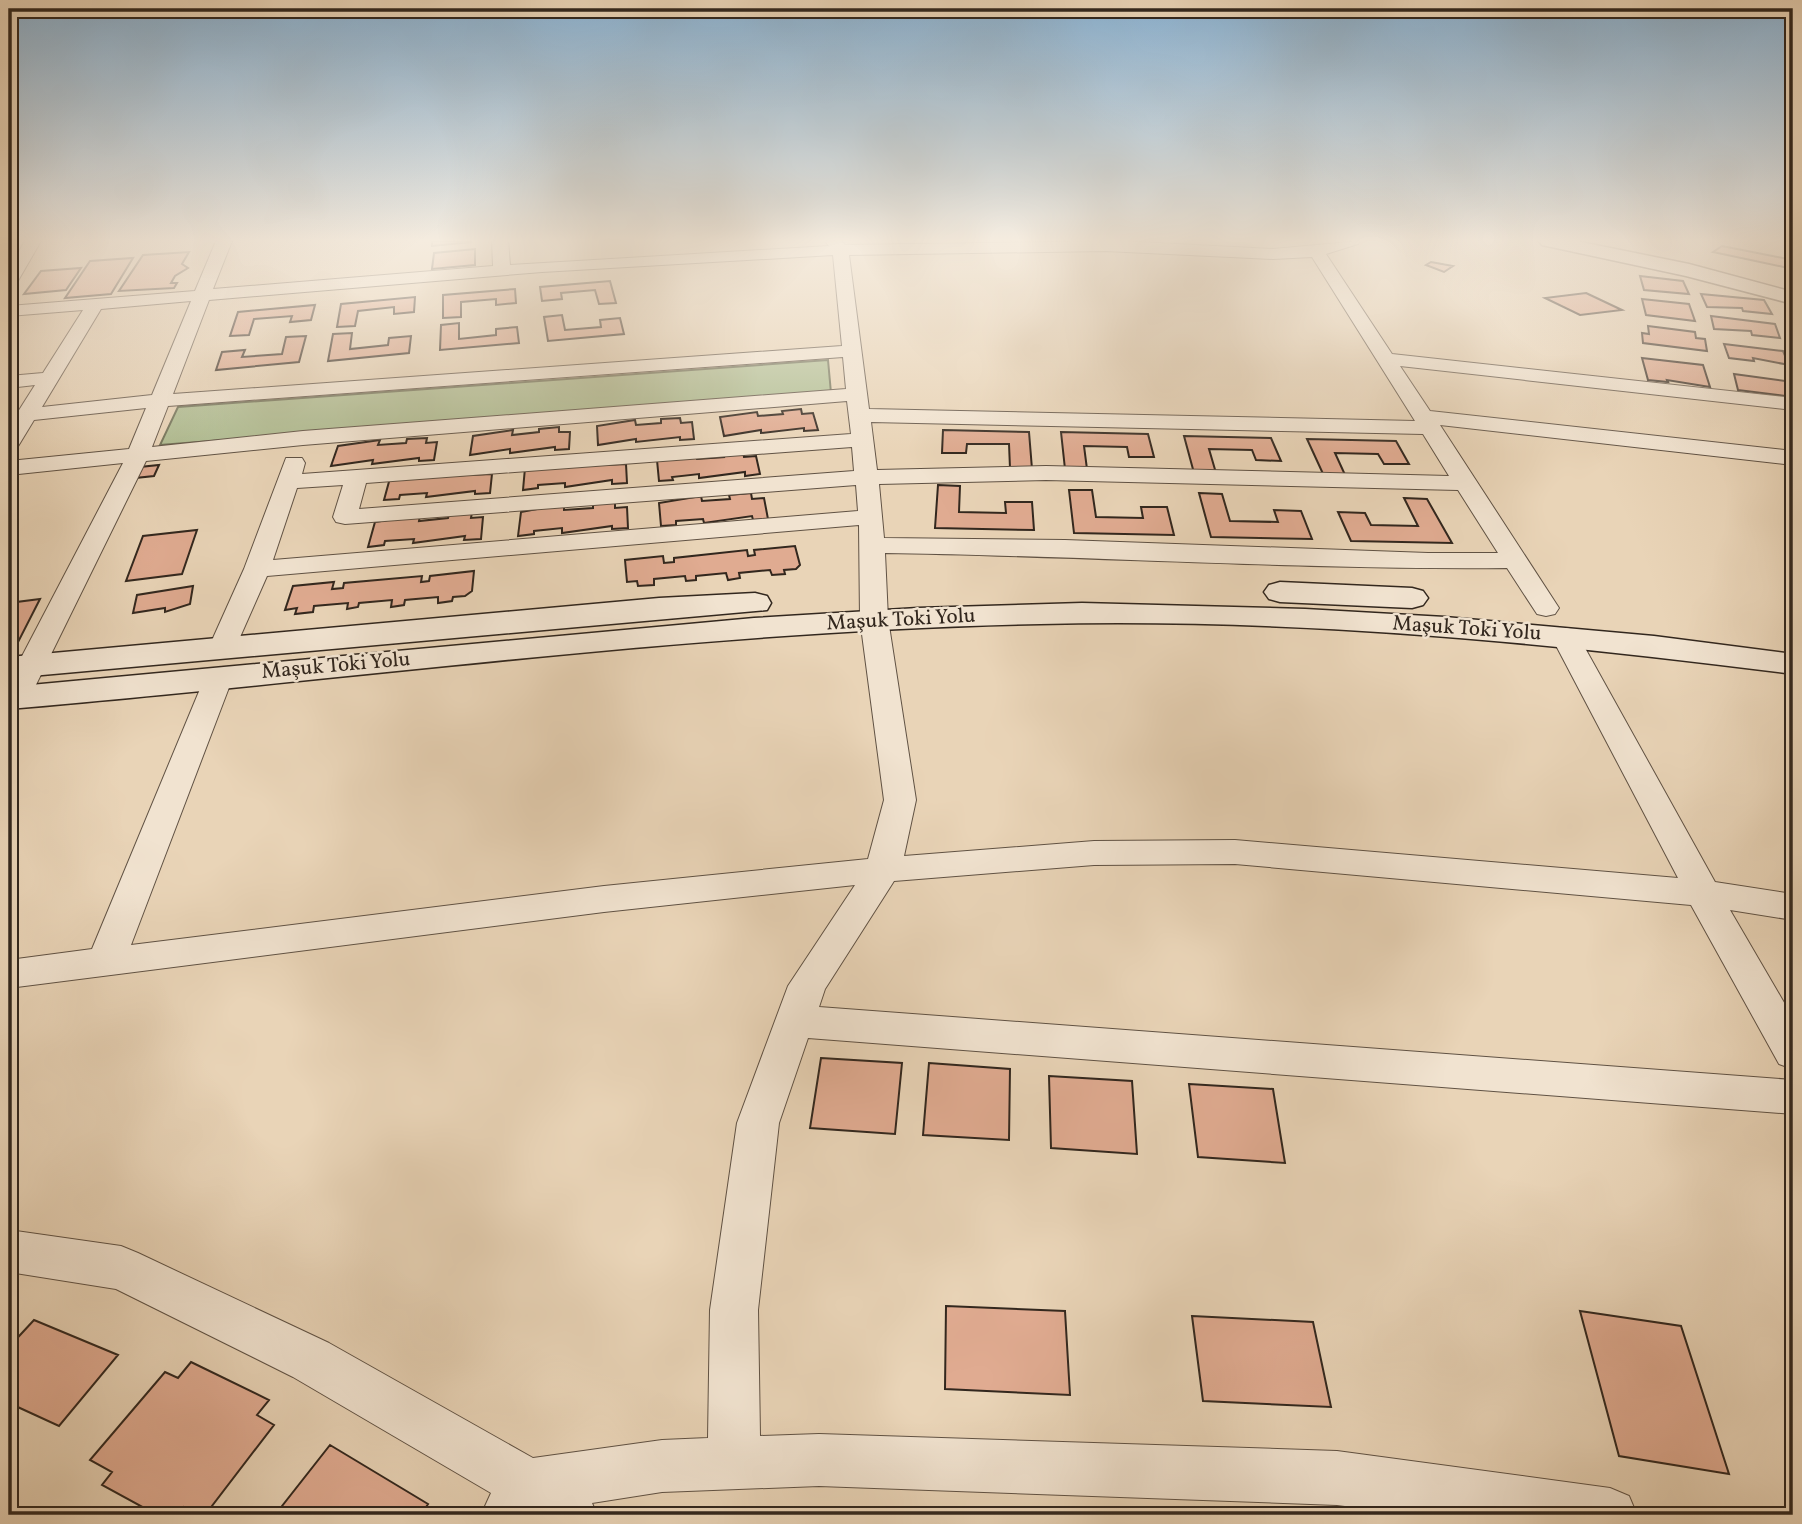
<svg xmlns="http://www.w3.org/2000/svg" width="1802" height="1524" font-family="Vollkorn,serif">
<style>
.green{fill:#b0be93;stroke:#717258;stroke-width:2}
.building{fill:#e0ab91;stroke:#32271e;stroke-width:2}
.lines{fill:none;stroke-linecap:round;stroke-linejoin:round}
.minor-casing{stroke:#605244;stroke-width:2}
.tertiary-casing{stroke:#605244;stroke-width:3}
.secondary-casing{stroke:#32271e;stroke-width:3}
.minor{fill:#f1e3d0;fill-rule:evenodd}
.tertiary{fill:#f1e3d0;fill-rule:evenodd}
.secondary{fill:#f1e3d0;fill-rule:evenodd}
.labels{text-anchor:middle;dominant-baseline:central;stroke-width:5;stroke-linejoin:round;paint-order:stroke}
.street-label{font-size:21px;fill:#32271e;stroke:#f1e3d0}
</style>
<rect width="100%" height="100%" fill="#e9d4b7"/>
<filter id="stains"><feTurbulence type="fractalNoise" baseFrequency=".00286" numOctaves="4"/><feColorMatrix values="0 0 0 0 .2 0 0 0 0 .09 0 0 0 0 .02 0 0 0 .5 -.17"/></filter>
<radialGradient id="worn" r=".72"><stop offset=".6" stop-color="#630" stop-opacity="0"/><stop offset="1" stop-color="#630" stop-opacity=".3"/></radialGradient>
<path class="green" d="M828 360 831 393 160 445 178 407Z"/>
<path class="building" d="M432 241H471V242L432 246Z
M1722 246 1793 260V269L1713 252Z
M475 249V265L432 269 434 253Z
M189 252 182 264 188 268 175 276 171 283H177L174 288 119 291 143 255Z
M133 258 111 294 65 298 90 261Z
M1431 262 1453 266 1444 272 1426 265Z
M81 268 66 290 24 294 41 271Z
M1640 276 1683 281 1689 294 1644 290Z
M610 281 616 303 599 304 595 290 561 293 562 299 542 301 540 287Z
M515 289 516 303 496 305V299L461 302V317L443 318V295Z
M1586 293 1622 310 1580 315 1545 298Z
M1701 294 1764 300 1772 314 1743 311 1742 308 1707 307Z
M415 297 414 312 394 314V307L358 311 355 326 337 327 341 304Z
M1642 299 1689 304 1695 321 1646 315Z
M315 305 311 320 290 322 292 316 254 319 249 335 230 336 238 312Z
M562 315 565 330 601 327 600 320 620 318 624 334 548 341 544 317Z
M1711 316 1775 324 1780 338 1752 335 1751 331 1714 329Z
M459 323V339L496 335V329L517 327 519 343 440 350 441 325Z
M1648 326 1695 332 1696 338 1705 339 1707 351 1643 343 1642 333 1649 334Z
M352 333 350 349 388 345 389 338 411 336 409 353 328 361 333 334Z
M306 336 299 362 216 370 222 352 245 350 242 357 282 354 286 337Z
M1724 344 1783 351 1789 365 1753 358 1754 361 1729 358Z
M1642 358 1703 365 1710 387 1667 380 1668 382 1648 380Z
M1734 374 1793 382V397L1738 390Z
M801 409 802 414 813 413 818 430 804 431V428L761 433V430L724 436 720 417 757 412 758 416 783 414 782 411Z
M680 418 681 423 692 422 694 439 680 440V437L636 442V439L598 445 597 426 635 420 636 425 661 423V419Z
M559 427V432H570L569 449 555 450V447L510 453V449L470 455 473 436 513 430 512 435 539 432V429Z
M943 430 1029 432 1032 469 1010 468 1009 444H967L966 453H942Z
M1061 432 1148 434 1154 457H1129L1127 447 1084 446 1087 469H1065Z
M1184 436 1271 438 1281 461 1256 460 1252 450 1209 449 1216 473H1194Z
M427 438 426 443 437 442 434 460 419 461V458L372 464 373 460 331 466 338 446 380 440 378 445 406 443 407 439Z
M1307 439 1396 441 1409 464H1384L1378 454 1335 453 1346 477 1324 476Z
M743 451 744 457 756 456 760 474 745 476V472L699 478V474L672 477 673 480 659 481 657 460 696 454 697 459 724 457 723 453Z
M626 464 627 483 612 484V480L565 487V483L538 485V488L523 490 525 468Z
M159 465 154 476 135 478 140 467Z
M492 474 490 493 475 494V491L426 497 427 493 400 495 399 499 384 500 390 478Z
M938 485 960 486 959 512 1006 513 1005 502H1032L1034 530 935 528Z
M1069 490H1092L1096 517 1143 518 1141 507H1167L1174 535 1074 533Z
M751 493 752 499 764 498 768 519 753 520 752 516 704 523 703 519 676 521V525L661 526 659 503 701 496 702 501 730 499 729 495Z
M1199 493 1222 494 1230 521 1278 522 1274 510 1301 511 1312 539 1211 537Z
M1404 498 1427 499 1452 543 1351 541 1338 512 1365 513 1371 525 1418 526Z
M615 502V508L627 507 628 528 612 529V526L562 533V528L534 531V534L518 536 521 512 564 504V510L593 508V504Z
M472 512 471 518 483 517 481 539 464 540 465 536 413 543 414 539 385 541 384 545 368 547 375 522 420 515 419 521 448 518 449 514Z
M197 530 182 574 126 581 143 536Z
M795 546 800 565 796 569 784 570 785 574 772 575 770 570 739 573 740 578 728 580 726 573 696 576V580L686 581 685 576 654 579V585L638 586 637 581 627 582 625 560 663 556 664 563 674 562V558L747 550 748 556 755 555 754 550Z
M474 571 472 591 465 596 453 597 452 601 438 603V597L405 600 404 605 391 607 392 600 359 603 358 607 347 609 348 603 314 606 313 612 295 614 297 608 285 610 293 586 334 582 332 589 343 588 344 583 422 576 421 582 429 581 430 576Z
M193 586 190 604 165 612V608L133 613 137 595Z
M40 599 13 652 9 653V603Z
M821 1058 902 1063 895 1134 810 1128Z
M929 1063 1010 1069 1009 1140 923 1135Z
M1049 1076 1132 1081 1137 1154 1051 1148Z
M1189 1084 1273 1089 1285 1163 1198 1157Z
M946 1306 1065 1311 1070 1395 945 1389Z
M1580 1311 1681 1326 1729 1474 1619 1456Z
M1192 1316 1313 1322 1331 1407 1203 1401Z
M34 1320 118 1355 59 1426 9 1403V1347Z
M191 1362 269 1400 257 1415 274 1425 205 1515 184 1507 178 1515H157L102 1485 112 1472 90 1460 165 1372 178 1378Z
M330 1445 428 1504 421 1515H275Z
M1353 1498 1432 1515H1354Z"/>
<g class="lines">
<defs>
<path id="minor" d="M25 241H41L15 286 9 287V268Z
M216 241H232L213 289 493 266 492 241H508L510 265 829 246 825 241H841L845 245 1120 241 1273 249 1360 241 1358 244 1326 254 1392 354 1793 398V410L1400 366 1430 411 1793 451V465L1440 425 1559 608 1555 614 1546 616 1537 614 1507 568C1300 570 1092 556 885 553L888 619 916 800 904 856 1094 841 1235 840 1678 878 1551 636 1555 630 1565 628 1575 630 1715 882 1793 894V920L1730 910 1793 1018V1069L1779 1064 1691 905 1235 864 1094 865 894 881 825 989 819 1007 1793 1080V1114L808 1038 779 1123 758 1310 760 1436 819 1434 1337 1451 1610 1488 1629 1496 1637 1515H1415L1337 1505 819 1486 662 1492 592 1503 597 1515H481L491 1493 293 1377 116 1289 9 1272V1230L121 1246 138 1253 329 1343 533 1458 662 1440 708 1438 710 1310 737 1123 788 986 855 885 604 912 9 988V960L92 949 205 677 209 671 219 668 229 671 233 677 131 945 604 886 868 859 884 800 860 619 859 525 267 576 233 653 223 655 213 653 209 647 244 569 286 458H302L305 463 302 474 851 434 847 401 303 445 146 461 30 697 25 703 9 704V681L123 463 9 475V461L129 449 146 408 34 420 17 448 9 449V426L35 385 9 388V376L43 373 83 310 9 316V306L195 291ZM1105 251 1273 259 1312 257 1415 421 869 409 849 255ZM833 255 842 346 173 394 209 300 542 272ZM191 301 152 395 42 407 101 309ZM843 357 846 389 303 431 152 447 168 406ZM871 422 1423 434 1449 476 1046 466 877 470ZM852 447 854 471 359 509 366 483ZM1046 480 1458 490 1498 553H1428L1065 540 884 538 879 484ZM343 485 333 517 336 522 345 524 856 485 858 511 273 560 297 488Z"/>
<path id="tertiary" d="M1539 241H1576L1689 264 1793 292V304L1686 276 1542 245Z"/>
<path id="secondary" d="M1280 582 1412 588 1423 591 1428 598 1423 605 1412 608 1280 602 1269 599 1264 592 1269 585Z
M755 593 767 596 771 603 767 610 9 678V657L659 598Z
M1082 603 1305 609 1445 617 1654 636 1793 654V674C1544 642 1292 618 1040 624 696 631 351 680 9 709V687L754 618 918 608Z"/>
</defs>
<use href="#minor" class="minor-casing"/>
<use href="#tertiary" class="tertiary-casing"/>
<use href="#secondary" class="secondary-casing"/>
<use href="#minor" class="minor"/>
<use href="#tertiary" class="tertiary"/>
<use href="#secondary" class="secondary"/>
</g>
<linearGradient id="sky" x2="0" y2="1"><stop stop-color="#8ab4d6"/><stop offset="0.53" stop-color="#f5ecdf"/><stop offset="1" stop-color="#f5ecdf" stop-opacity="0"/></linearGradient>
<rect width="1802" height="454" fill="url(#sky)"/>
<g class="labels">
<g class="street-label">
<text transform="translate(901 620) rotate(-3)">Maşuk Toki Yolu</text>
<text transform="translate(1467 629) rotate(4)">Maşuk Toki Yolu</text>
<text transform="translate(336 666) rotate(-5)">Maşuk Toki Yolu</text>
</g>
</g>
<rect width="1802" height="1524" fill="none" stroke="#e9d4b7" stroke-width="35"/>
<rect x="10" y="10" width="1781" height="1503" fill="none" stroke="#32271e" stroke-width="3.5"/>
<rect x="18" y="18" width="1767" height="1489" fill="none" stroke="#32271e" stroke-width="2"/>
<rect width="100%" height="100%" filter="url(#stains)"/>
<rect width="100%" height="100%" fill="url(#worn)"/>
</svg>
